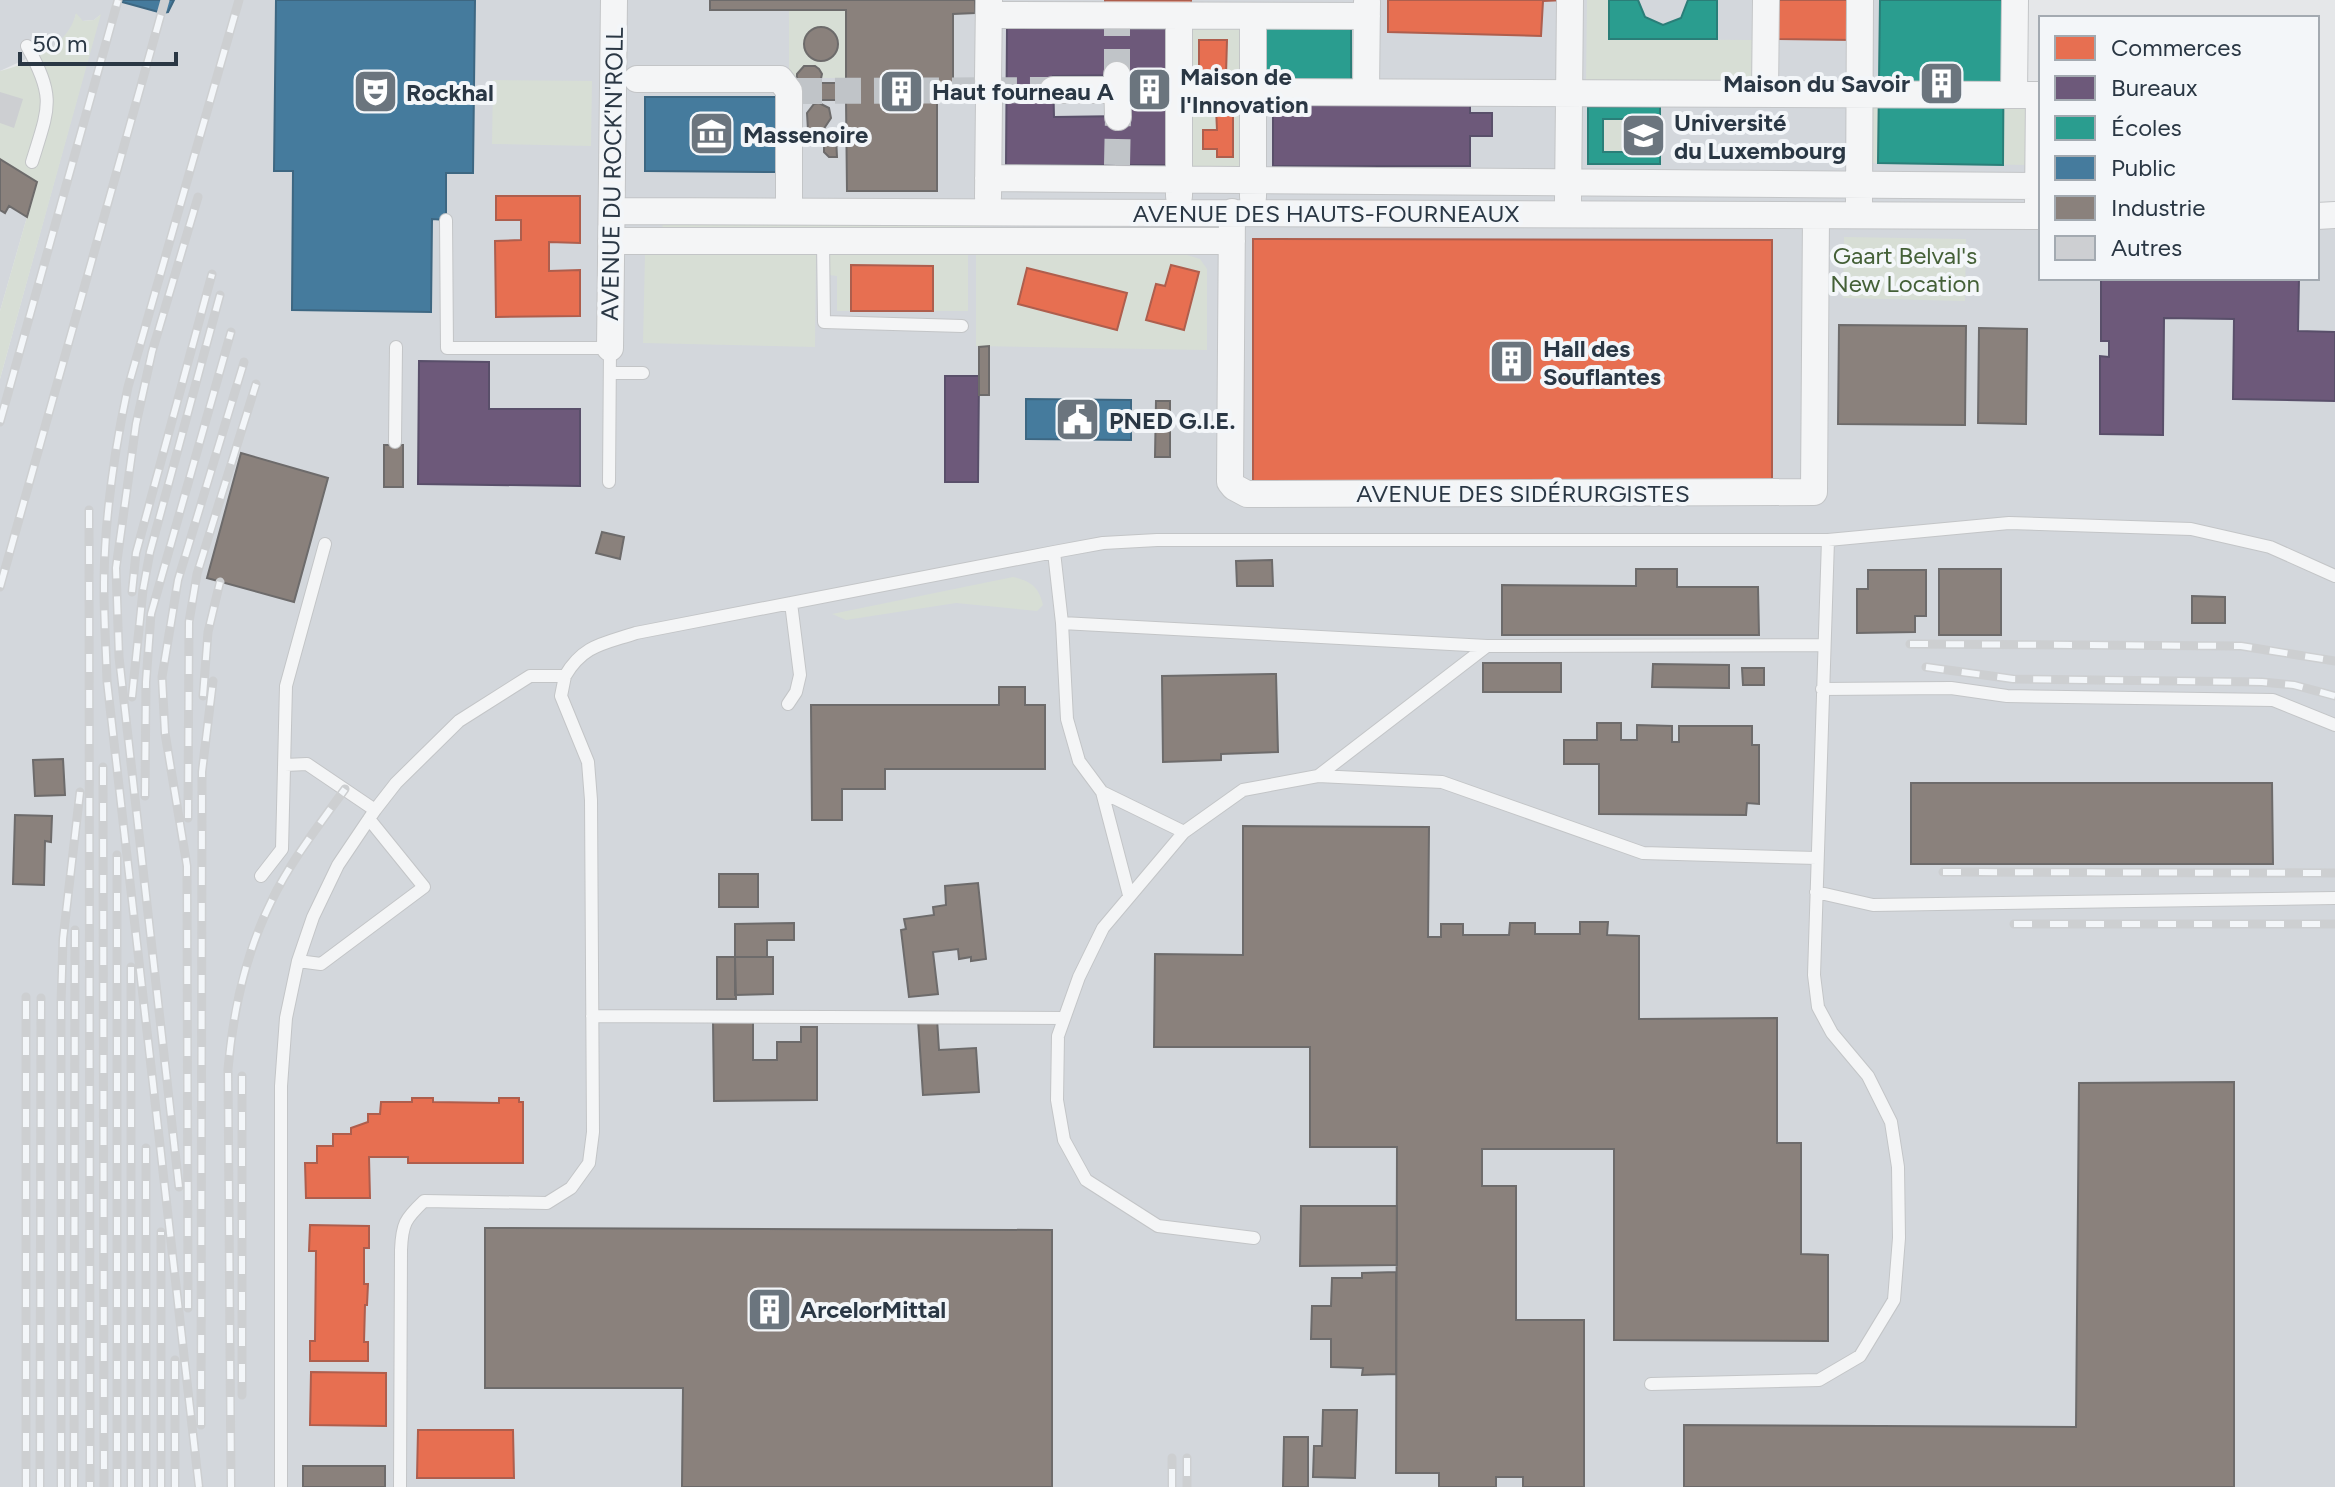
<svg xmlns="http://www.w3.org/2000/svg" width="2335" height="1487" font-family="Figtree,sans-serif">
<style>
.built{fill:#d3d7dc}
.green{fill:#d7ded5;fill-rule:evenodd}
.shops{fill:#e76f51;stroke:#ae5e4d;stroke-width:2}
.offices{fill:#6d597a;stroke:#594f6a;stroke-width:2;fill-rule:evenodd}
.schools{fill:#2a9d8f;stroke:#2a7e78;stroke-width:2;fill-rule:evenodd}
.public{fill:#457b9d;stroke:#3d6782;stroke-width:2}
.industry{fill:#8a817c;stroke:#6d6b6b;stroke-width:2}
.building{fill:#cdcfd2}
.lines{fill:none;stroke-linecap:round;stroke-linejoin:round}
.street-tunnel{stroke:#c0c4c8;stroke-width:26;stroke-dasharray:26 13;stroke-linecap:butt}
.lane-casing{stroke:#c3c5c7;stroke-width:14}
.street-casing{stroke:#c3c5c7;stroke-width:28}
.lane{stroke:#f4f5f6;stroke-width:12}
.street{stroke:#f4f5f6;stroke-width:26}
.rail-casing{stroke:#cdcfd1;stroke-width:9}
.rail{stroke:#f3f6f9;stroke-width:6;stroke-dasharray:18;stroke-linecap:butt}
.labels{text-anchor:middle;dominant-baseline:central;stroke-width:8;stroke-linejoin:round;paint-order:stroke}
.poi-label{font-size:24px;font-weight:bold;fill:#2a3744;stroke:#f3f6f9;text-anchor:start}
.street-label{font-size:24px;fill:#2a3744;stroke:#f3f6f9}
.park-label{font-size:24px;fill:#446037;stroke:#f3f6f9}
</style>
<rect width="100%" height="100%" fill="#e5e7e9"/>
<path class="built" d="M0 0H2015L2041 216V278H2317V227H2335V1487H0V379L100 15 94 20 82 21 76 14 73 25 64 38 52 47 0 71Z
M0 159 37 182 0 311Z"/>
<path class="green" d="M710 0H846V78H822L819 69 810 65 800 69 797 78H789V10H710ZM818 28H826L837 39 835 55C824 63 816 63 806 53L805 37 810 31Z
M1587 0H1609L1610 39 1752 40V85L1586 84Z
M76 13 83 21 94 20 101 14 0 379V311L37 182 0 159V71C30 64 69 45 76 13Z
M1184 29H1249V88L1184 87Z
M493 80 592 81 591 146 492 144Z
M1184 102H1249V166H1184Z
M1867 105 2033 106V165L1866 163Z
M1588 119 1660 120V152H1588Z
M980 217V235L662 234 663 218Z
M1844 237 1966 239 1965 301 1843 298Z
M645 253 816 254 815 347 643 343Z
M830 254 968 255V311H934L933 266 851 265V311H837V276L829 275Z
M976 255H1187L1200 259 1207 269V350L976 346Z
M1013 577C1031 581 1039 587 1043 605L1037 611 956 603 846 620 832 614Z"/>
<path class="shops" d="M1105 0H1191V12L1105 11Z
M1388 0H1565L1543 1 1541 36 1388 32Z
M1778 0H1852V40L1777 39Z
M1199 40H1227L1226 75 1199 74Z
M1216 108H1233V157H1217V149H1203V130H1217Z
M496 196H580V243L549 242V271L580 270V316L496 317 495 241 521 240V220H496Z
M1253 239 1772 240V485L1253 484Z
M851 265 933 266V311H851Z
M1171 265 1199 272 1184 330 1146 320 1156 284 1165 286Z
M1027 268 1127 293 1117 330 1018 304Z
M412 1098H433V1102L499 1103V1098H519V1102H523V1163H408V1157H369L370 1198H306L305 1163H317V1146H333V1134H351V1128L368 1122V1114H380L381 1102H412Z
M310 1225 369 1226V1248H364V1284H368L367 1305H365L364 1342H368V1361H310V1341H315L316 1251H309Z
M311 1372 386 1373V1426L310 1425Z
M418 1430H513L514 1478H417Z"/>
<path class="offices" d="M1007 28 1173 29V165H1006ZM1126 75V116L1054 117 1053 76Z
M1273 100H1470V113H1492V136H1470V166H1273Z
M2101 278H2299L2298 331 2335 332V401L2233 399 2234 319 2164 318 2163 435 2100 434V356L2109 357V341H2101Z
M419 361 489 362V409H580V486L418 484Z
M945 376H979L978 482H945Z"/>
<path class="schools" d="M1609 0H1638L1645 17 1663 25 1681 18 1688 0H1717V39H1609Z
M1880 0H2004L2003 165 1878 163Z
M1262 28H1351V80L1262 79Z
M1588 107H1660V120L1647 119V152H1660V164H1588ZM1603 119H1633L1632 152H1603Z"/>
<path class="public" d="M115 0H174L168 12 162 13Z
M276 0H475L473 173H446V220L432 219 431 312 292 310 293 171H274Z
M645 97H778V172L645 171Z
M1026 399 1131 400V440L1026 439Z"/>
<path class="industry" d="M710 0H975V13L953 14V79H1007L1006 100H937V191H847L846 100H796L797 74 804 66H815L819 69 822 74 820 83H846V10H710Z
M804 44a17 17 0 1 1 34 0a17 17 0 1 1-34 0Z
M819 103 829 108 831 118 823 130H808L807 113 814 104Z
M824 137H836L837 157H829L824 152Z
M0 159 37 182 27 217 9 206 5 213 0 210Z
M1839 325 1966 326 1965 425 1838 424Z
M1979 328 2027 329 2026 424 1978 423Z
M989 346V395H979V347Z
M1156 401H1170V457H1155Z
M384 445H403V487H384Z
M241 453 328 478 294 602 207 578Z
M602 532 624 537 620 559 596 553Z
M1272 560 1273 586H1237L1236 561Z
M1636 569H1677V587H1758L1759 635H1502V585L1636 586Z
M1939 569H2001V635H1939Z
M1868 570H1926V616H1915V632L1857 633V589H1868Z
M2192 596 2225 597V623H2192Z
M1483 663H1561V692H1483Z
M1653 664 1729 665V688L1652 687Z
M1742 668H1764V685H1743Z
M1276 674 1278 752 1221 754V760L1163 762 1162 676Z
M999 687H1025V705H1045V769H885V789H842V820H812L811 705H999Z
M1597 723H1621V740H1637V725L1672 726V742H1679V726H1752V745H1759V804L1747 803 1746 815 1599 814V764H1564V740H1597Z
M63 759 65 795 35 796 33 760Z
M1911 783H2272L2273 864H1911Z
M15 815 52 816 51 842 45 841 44 885 13 884Z
M1243 826 1429 827 1428 937H1441V924H1463V935H1509L1510 923H1535V934H1580V922H1608L1607 935 1639 936V1019L1777 1018V1143H1801V1254L1828 1255V1341L1614 1340V1149H1482V1186H1516V1320H1584V1487H1523V1477H1496V1487H1439V1473H1396L1397 1147H1310V1047H1154L1155 954 1243 955Z
M719 874H758V907H719Z
M978 883 986 959 971 961V957L959 959 958 949 933 952 938 994 909 997 901 930 906 929 904 919 934 915 933 907 946 905 945 886Z
M794 923V940H767V957H735V924Z
M717 957H735L736 999H717Z
M735 957H773V994L735 995Z
M753 1019V1060H777V1042H801V1027H817V1100L714 1101 713 1020Z
M937 1019 939 1050 976 1048 979 1092 923 1095 918 1020Z
M2234 1082V1487H1684V1425L2076 1427 2079 1083Z
M1301 1206H1397V1265L1300 1266Z
M485 1228 1052 1230V1487H682L683 1388H485Z
M1396 1272V1374L1362 1375 1363 1368 1331 1367V1339H1311L1312 1306H1331L1332 1278H1362V1273Z
M1323 1410H1357L1355 1478 1313 1477 1314 1446H1322Z
M1284 1437H1308V1487H1283Z
M303 1466H385V1487H303Z"/>
<path class="building" d="M0 92 23 99 14 128 0 123Z"/>
<g class="lines">
<path class="street-tunnel" d="M1117 75V28
M1126 90H1173
M796 91 1053 90
M1117 165 1118 117"/>
<defs>
<path id="lane" d="M27 46C56 98 49 107 32 162
M446 220 447 348H610L609 482
M823 241 824 322 962 326
M610 373H643
M395 442 396 347
M1054 552 1062 623 1067 719 1079 761 1102 792 1184 832
M1062 623 1487 646 1318 776 1243 790 1184 832 1103 928 1079 977 1058 1036 1057 1100 1064 1140 1086 1180 1158 1226 1254 1238
M1487 646 1824 645
M1822 689 1951 688 2007 696 2273 700 2335 725
M788 704 796 692 800 675 791 603
M285 765 307 764 375 810
M1318 776 1442 782 1643 853 1817 858
M1102 792 1129 895
M261 876 282 849 286 686 325 544
M1816 892 1873 905 2335 898
M298 961 321 964 424 887 369 819
M592 1016 1064 1018
M1651 1384 1819 1380 1860 1356 1894 1300 1899 1238 1898 1167 1891 1122 1868 1076 1832 1033 1818 1007 1814 975 1828 540
M281 1487V1086L286 1018 298 961 313 917 338 865 375 810 396 783 459 721 530 676H565C583 645 603 644 636 633L1054 552 1103 543 1157 540H1828L2009 523 2191 529 2270 547 2335 576
M400 1487 401 1250C402 1224 405 1219 424 1201L547 1203 571 1188 589 1163 593 1132 591 800 588 762 561 696 565 676"/>
<path id="street" d="M2015 0 2014 95H2039L2038 204
M989 15 1367 16
M1179 16V196
M1253 16V197
M1117 75 1118 117
M637 79H780L789 91V211
M988 79 989 0
M1053 90H1126
M1366 90 1367 2
M1253 92 2014 95
M1765 93 1766 0
M1179 95H1253
M988 178 2038 186
M988 197 989 100
M1568 200 1570 0
M1859 204 1860 0
M612 211 2041 216
M1232 212 1230 482 1234 487 1247 494 1814 492 1816 216
M2317 216 2335 215
M611 241H1232
M610 348 614 0"/>
</defs>
<use href="#lane" class="lane-casing"/>
<use href="#street" class="street-casing"/>
<use href="#lane" class="lane"/>
<use href="#street" class="street"/>
<defs>
<path id="rail" d="M0 422 118 0
M89 510 90 1487
M0 587 165 0
M132 592 136 553 212 274
M1910 644 2241 646 2335 661
M1926 667 2013 679 2262 682 2294 685 2335 696
M203 696 208 632 220 582
M132 697 143 590 150 552 220 295
M103 767 104 1487
M145 796 146 682 151 614 231 332
M188 818 189 622 197 574 256 384
M1943 872 2335 873
M2014 924H2335
M242 1076V1395
M179 1187 119 657 116 568 136 424 152 352 198 197
M188 1308 187 866 165 733 162 677 178 580 244 362
M201 1425 202 772 213 681
M1187 1458V1487
M26 1487V997
M40 1487 41 998
M61 1487V1003L63 939 80 792
M74 1487 75 930
M117 1487V855
M131 1487V967
M146 1487V1148
M161 1487V1232
M175 1487V1360
M199 1487 107 681C106 650 104 619 104 588 104 522 114 452 128 387L239 0
M231 1487 228 1069C233 1011 245 955 271 902 290 862 319 825 345 789
M1172 1487V1458"/>
</defs>
<use href="#rail" class="rail-casing"/>
<use href="#rail" class="rail"/>
</g>
<defs>
<symbol id="building-square" viewBox="-11 -11 22 22"><rect x="-9" y="-9" width="18" height="18" rx="4" fill="#6b757e" stroke="#f3f6f9"/><path d="M-4-6H4V6H1V3H-1V6H-4ZM-2.5-4.3h1.7v1.8h-1.7ZM.8-4.3h1.7v1.8H.8ZM-2.5-1h1.7V.8h-1.7ZM.8-1h1.7V.8H.8Z" fill="#fff"/></symbol>
<symbol id="theatre-square" viewBox="-11 -11 22 22"><rect x="-9" y="-9" width="18" height="18" rx="4" fill="#6b757e" stroke="#f3f6f9"/><path d="M-5-5.5Q0-4 5-5.5V0Q5 5 0 6Q-5 5-5 0ZM-3.3-2.5H-1v1.5H-3.3ZM1-2.5H3.3v1.5H1ZM-2.8 1Q0 5.5 2.8 1Z" fill="#fff"/></symbol>
<symbol id="museum-square" viewBox="-11 -11 22 22"><rect x="-9" y="-9" width="18" height="18" rx="4" fill="#6b757e" stroke="#f3f6f9"/><path d="M0-6L6-3V-2H-6V-3ZM-5-1h2V3h-2ZM-1-1h2V3h-2ZM3-1h2V3H3ZM-6 4H6V6H-6Z" fill="#fff"/></symbol>
<symbol id="university-square" viewBox="-11 -11 22 22"><rect x="-9" y="-9" width="18" height="18" rx="4" fill="#6b757e" stroke="#f3f6f9"/><path d="M0-5L7-2L0 1L-7-2ZM-4 1L0 2.5L4 1V4Q0 6-4 4Z" fill="#fff"/></symbol>
<symbol id="civic-square" viewBox="-11 -11 22 22"><rect x="-9" y="-9" width="18" height="18" rx="4" fill="#6b757e" stroke="#f3f6f9"/><path d="M-.6-6.5H3V-4.5H.6V-3L4-1V1h2V6H-6V1h2V-1L-.6-3ZM-1.2 2.5V6h2.4V2.5Z" fill="#fff"/></symbol>
</defs>
<g fill-rule="evenodd">
<use href="#building-square" x="1916" y="58" width="51" height="51"/>
<use href="#building-square" x="1124" y="64" width="51" height="51"/>
<use href="#building-square" x="876" y="66" width="51" height="51"/>
<use href="#theatre-square" x="350" y="66" width="51" height="51"/>
<use href="#museum-square" x="686" y="108" width="51" height="51"/>
<use href="#university-square" x="1618" y="110" width="51" height="51"/>
<use href="#building-square" x="1486" y="336" width="51" height="51"/>
<use href="#civic-square" x="1052" y="394" width="51" height="51"/>
<use href="#building-square" x="744" y="1284" width="51" height="51"/>
</g>
<g class="labels">
<g class="poi-label">
<text x="1180" y="76">Maison de<tspan x="1180" dy="28">l'Innovation</tspan></text>
<text x="1910" y="83" text-anchor="end">Maison du Savoir</text>
<text x="932" y="91">Haut fourneau A</text>
<text x="406" y="92">Rockhal</text>
<text x="1674" y="122">Université<tspan x="1674" dy="28">du Luxembourg</tspan></text>
<text x="743" y="134">Massenoire</text>
<text x="1543" y="348">Hall des<tspan x="1543" dy="28">Souflantes</tspan></text>
<text x="1109" y="420">PNED G.I.E.</text>
<text x="800" y="1309">ArcelorMittal</text>
</g>
<g class="street-label">
<text transform="translate(612 174) rotate(-89)">AVENUE DU ROCK'N'ROLL</text>
<text x="1326" y="213">AVENUE DES HAUTS-FOURNEAUX</text>
<text x="1523" y="493">AVENUE DES SIDÉRURGISTES</text>
</g>
<g class="park-label">
<text x="1905" y="255">Gaart Belval's<tspan x="1905" dy="28">New Location</tspan></text>
</g>
</g>
<rect x="2039" y="16" width="280" height="264" fill="#f3f6f9" stroke="#a3aab1" stroke-width="2"/>
<rect x="2055" y="36" width="40" height="24" fill="#e76f51" stroke="#a3aab1" stroke-width="2"/>
<text x="2111" y="56" font-size="24" fill="#2a3744">Commerces</text>
<rect x="2055" y="76" width="40" height="24" fill="#6d597a" stroke="#a3aab1" stroke-width="2"/>
<text x="2111" y="96" font-size="24" fill="#2a3744">Bureaux</text>
<rect x="2055" y="116" width="40" height="24" fill="#2a9d8f" stroke="#a3aab1" stroke-width="2"/>
<text x="2111" y="136" font-size="24" fill="#2a3744">Écoles</text>
<rect x="2055" y="156" width="40" height="24" fill="#457b9d" stroke="#a3aab1" stroke-width="2"/>
<text x="2111" y="176" font-size="24" fill="#2a3744">Public</text>
<rect x="2055" y="196" width="40" height="24" fill="#8a817c" stroke="#a3aab1" stroke-width="2"/>
<text x="2111" y="216" font-size="24" fill="#2a3744">Industrie</text>
<rect x="2055" y="236" width="40" height="24" fill="#cdcfd2" stroke="#a3aab1" stroke-width="2"/>
<text x="2111" y="256" font-size="24" fill="#2a3744">Autres</text>
<path d="M20 52v12h156v-12" fill="none" stroke="#2a3744" stroke-width="4"/>
<text x="32" y="52" font-size="24" fill="#2a3744" stroke="#f3f6f9" stroke-width="6" paint-order="stroke">50 m</text>
</svg>
